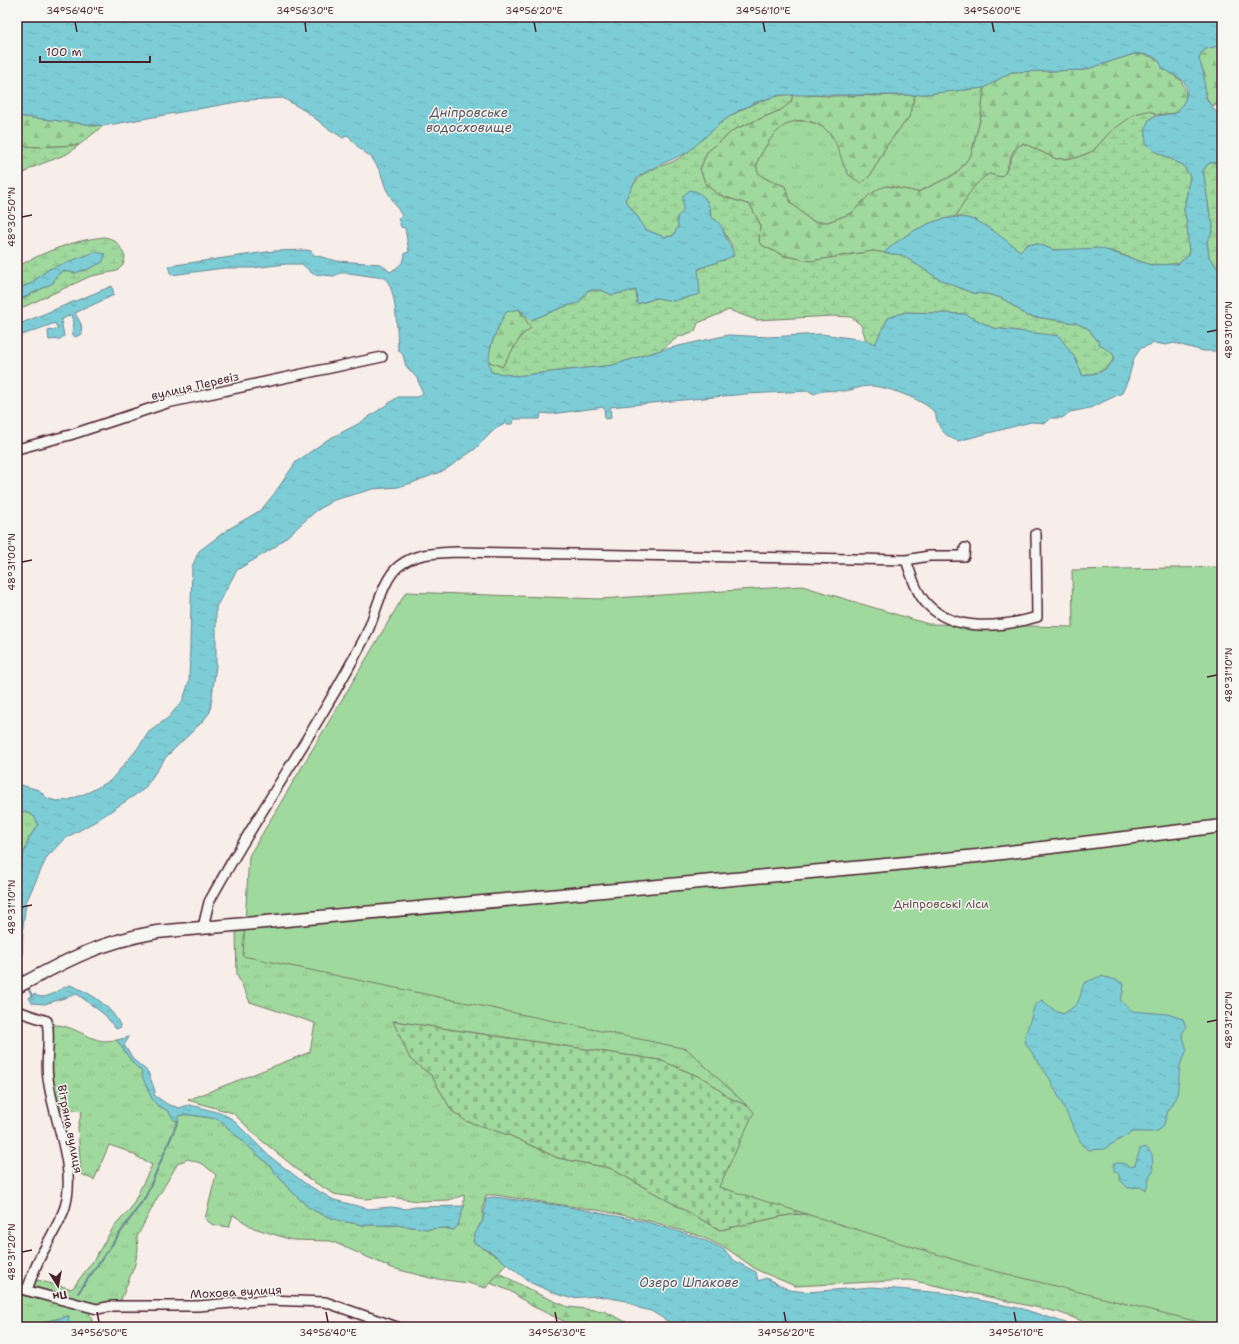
<svg xmlns="http://www.w3.org/2000/svg" width="1239" height="1344" font-family="'Shantell Sans',sans-serif">
<style>
.grass{fill:url(#grass-tufts);stroke:#757c64;fill-rule:evenodd}
.forest{fill:url(#forest-firs);stroke:#757c64}
.wetland{fill:url(#wetland-marsh);stroke:#757c64}
.cemetery{fill:url(#cemetery-stones);stroke:#757c64}
.park{fill:#a0d99e;stroke:#757c64}
.water{fill:url(#water-ripples);stroke:#698792;fill-rule:evenodd}
.lines{fill:none;stroke-linecap:round;stroke-linejoin:round}
.stream{stroke:#698792;stroke-width:2}
.minor-casing{stroke:#4a1f2b;stroke-width:12}
.secondary-casing{stroke:#4a1f2b;stroke-width:15}
.minor{stroke:#f6f6f2;stroke-width:9}
.secondary{stroke:#f6f6f2;stroke-width:12}
.ticks{fill:none;stroke:#4a1f2b;stroke-width:1.5}
.labels{text-anchor:middle;dominant-baseline:central;stroke-width:3;stroke-linejoin:round;paint-order:stroke}
.street-label{font-size:12px;fill:#4a1f2b;stroke:#f6f6f2}
.park-label{font-size:12px;fill:#604e48;stroke:#f6f6f2}
.water-label{font-size:13px;font-style:italic;fill:#59535f;stroke:#f6f6f2}
.neatline{fill:none;stroke:#4a1f2b;stroke-width:1.5}
.ticks-label{font-size:10px;text-anchor:middle;fill:#4a1f2b}
</style>
<defs>
<pattern id="grass-tufts" width="24" height="20" patternUnits="userSpaceOnUse"><rect width="24" height="20" fill="#a0d99e"/><path d="M3 7l-1-3M5 7V3M7 7l1-3M15 17l-1-3M17 17v-4M19 17l1-3" fill="none" stroke="#8bba88"/></pattern>
<pattern id="forest-firs" width="22" height="20" patternUnits="userSpaceOnUse"><rect width="22" height="20" fill="#a0d99e"/><path d="M5 1l3.5 6h-7zM16 11l3.5 6h-7z" fill="#8bba88"/></pattern>
<pattern id="wetland-marsh" width="20" height="14" patternUnits="userSpaceOnUse"><rect width="20" height="14" fill="#a0d99e"/><path d="M1 5h8M5 5V1M11 12h8M15 12V8" fill="none" stroke="#8bba88"/></pattern>
<pattern id="cemetery-stones" width="16" height="16" patternUnits="userSpaceOnUse"><rect width="16" height="16" fill="#a0d99e"/><path d="M2 7V4a2 2 0 0 1 4 0v3zM10 15v-3a2 2 0 0 1 4 0v3z" fill="#8bba88"/></pattern>
<pattern id="water-ripples" width="26" height="14" patternUnits="userSpaceOnUse"><rect width="26" height="14" fill="#7dcdd7"/><path d="M2 4q2-2 4 0t4 0M15 11q2-2 4 0t4 0" fill="none" stroke="#6eb0b9"/></pattern>
</defs>
<rect width="100%" height="100%" fill="#f7ede9"/>
<filter id="ink" filterUnits="userSpaceOnUse"><feTurbulence type="fractalNoise" baseFrequency=".025" numOctaves="2"/><feDisplacementMap in="SourceGraphic" scale="8" xChannelSelector="R" yChannelSelector="G"/><feConvolveMatrix kernelMatrix="1 2 1 2 8 2 1 2 1" color-interpolation-filters="sRGB"/></filter>
<g filter="url(#ink)">
<path class="grass" d="M984 88 981 116 971 155 956 174 918 192 887 186 869 195 852 213 828 222H815L809 219 791 203 785 186C778 183 761 179 758 172 754 164 760 156 764 149 769 142 773 133 780 127 793 117 818 120 829 132 839 143 842 160 848 174L870 176 887 145 909 117 915 95Z
M17 811C27 812 35 813 38 825L29 838 17 875Z
M452 911 1222 1327H1098L1058 1312 910 1280 795 1286 757 1270 726 1248 700 1236 650 1221 603 1211 495 1195H486L483 1207V1220L479 1226 473 1242 507 1263 486 1288 468 1283 430 1278 392 1268 331 1241 292 1240 254 1228 233 1215 229 1227 213 1225 205 1219 216 1175 203 1164 188 1159 178 1163 155 1202 137 1237 138 1249 135 1264 121 1300 96 1306 33 1286 37 1280 72 1289 93 1261 113 1228 131 1208 152 1165 127 1151 109 1145 94 1180 81 1174 78 1127 82 1111 59 1108 52 1077 53 1025C72 1024 86 1039 104 1041 108 1041 113 1040 117 1040L132 1062 142 1072 149 1092 157 1105 179 1116 184 1114 218 1119 269 1165 288 1188 308 1207 319 1213 340 1221 364 1225H396L427 1229 444 1228 453 1230 464 1206V1195L449 1200 418 1201 391 1197 365 1199 334 1194 309 1179 261 1140 233 1113 188 1100 310 1052 315 1023 250 1002 237 975 236 932ZM394 1021 660 1060 707 1080 728 1097 788 1125 818 1213 788 1215 720 1230 610 1168 558 1158 511 1136 466 1121 452 1111 431 1075 410 1059Z
M17 1294 50 1302 79 1307 89 1311 92 1320 91 1327H67L68 1317 47 1321 34 1327H17Z"/>
<path class="forest" d="M1222 45V104L1211 106C1204 95 1205 89 1204 76 1204 71 1201 66 1199 61 1197 49 1213 46 1222 45Z
M1134 54C1165 55 1158 69 1181 80 1188 96 1188 99 1176 113L1155 115 1153 112 1110 132 1093 151 1076 158 1056 159 1023 143 1013 151 1005 173 1001 177 989 174 965 201 956 216C930 222 903 234 884 253L873 251 811 261 785 256 763 246 759 242 760 224 750 205 719 195 706 185 700 169 707 152 735 129 781 110 791 102 793 94 827 96 915 95 909 117 887 145 870 176 861 183C857 180 851 177 848 174 846 171 845 166 843 163 838 149 834 132 819 125 793 112 776 129 764 149 760 156 754 164 758 172 761 179 778 183 785 186L791 203 809 219 815 222H828L852 213 869 195 880 188 887 186 918 192 956 174 971 155 981 116 984 88 1011 72 1084 70Z
M17 116 26 117 103 126 79 145 40 147 17 146Z
M519 309 531 328 522 335 502 367 487 361 491 345 505 312Z
M499 1273 538 1294 568 1307 604 1311 636 1327H595L586 1323 576 1327 532 1306 510 1291 490 1283Z"/>
<path class="wetland" d="M793 94 791 102 781 110 735 129 707 152 700 169 706 185 719 195 750 205 760 224 759 242 763 246 785 256 811 261 873 251 902 255 939 279 972 293 987 294 1002 298 1028 316 1076 323 1089 329 1101 346 1110 351 1115 357C1105 373 1100 371 1083 376L1075 358 1019 331 993 328 965 314 906 312 888 318 875 344 866 340 861 325 851 317 833 316 756 320 729 310 698 323 695 331 678 337 661 350 613 365 516 376 491 372 487 361 502 367 522 335 531 328 519 309 531 320 566 306 578 303 588 290H601L612 295 636 290 638 304 657 298 674 301C692 277 694 266 725 260L732 245C724 235 723 224 711 217L710 208 683 211 677 217 678 227 673 236 664 237 644 229 639 219 625 200C643 159 661 174 688 152 692 149 695 144 699 141 725 117 756 97 793 94Z
M1147 111 1153 112 1155 115 1148 121 1156 152 1183 165 1190 176 1184 210 1187 224 1189 255 1178 264 1151 265 1111 251 1054 250 1038 244H1028L1020 251 975 220 956 216C964 201 974 182 989 174L1001 177C1013 167 1008 152 1023 143L1056 159 1076 158 1093 151 1110 132 1135 114Z
M79 145 67 154 31 168 17 179V146L40 147Z
M1222 158V274L1209 257 1207 241C1213 233 1215 225 1210 216L1203 170 1209 163 1221 162Z
M104 237C117 239 120 246 125 257L123 265 117 271 91 276 17 310V301L53 283 56 276 63 271 74 273 88 269H49L30 284 17 289V267C43 252 74 240 104 237Z"/>
<path class="cemetery" d="M393 1021 660 1060 707 1080 728 1097 788 1125 818 1213 788 1215 720 1230 610 1168 558 1158 511 1136 466 1121 452 1111 431 1075 410 1059Z"/>
<path class="park" d="M1222 567 1220 600H1222V1327H1207L1203 1323 975 1266 719 1187 754 1112 687 1049 243 956 249 856 406 592 600 599 802 586 928 624 1073 627 1072 570Z"/>
<path class="water" d="M17 17H1222V45L1206 49 1201 53 1199 59 1204 74 1205 97 1220 117H1222L1221 162 1209 163 1203 170 1210 216C1215 225 1213 233 1207 241L1209 257 1222 274V351H1203L1174 343 1166 345 1155 343 1141 348 1134 358 1128 380 1122 393 1090 408 1070 412 1062 418H1051L1046 423 1031 422 958 441C947 437 940 431 937 420 936 418 936 413 934 412 925 400 883 385 869 386 861 386 853 390 845 391 834 391 823 389 814 394L809 391 745 394 610 407 611 418 605 419 604 407 551 414 541 413 540 419H514L513 424H506V420L503 425 495 429 475 449 445 470 412 483 398 487 373 489 334 500 316 511 275 547 237 570 216 607V665L210 712 203 721 166 757 144 789 96 821 64 839 47 857 26 902 23 926 22 965 17 968V875L29 838 38 825C35 813 27 812 17 811V784L39 790 47 798 56 801 69 800 89 792 110 781 135 752 149 732 169 717 183 700 189 682 192 567 199 551 227 530 261 510 274 494 296 462 327 440 360 423 398 397H417L423 393 417 378 406 366 403 355 398 349C397 333 397 286 384 278L349 273H340L334 276 322 275 313 274 302 264H286L252 268H224L171 275 168 266 274 251 306 250 311 251 314 255 337 261 381 264 390 272C398 267 405 263 405 253L409 252 405 228 401 227 398 218 402 216 386 189 380 171 372 158 359 148 348 135 343 138 326 127 307 112 283 98 248 100 103 126 17 116ZM1134 54C1145 54 1159 54 1162 68 1168 72 1175 75 1181 79 1193 90 1184 104 1176 113 1151 118 1144 112 1146 144L1156 152 1183 165 1190 176 1184 210 1187 224 1189 255 1178 264 1151 265 1100 248 1054 250 1038 244H1028L1020 251C1006 241 990 226 974 220 946 209 904 233 884 253L902 255 939 279 972 293 987 294 1002 298 1028 316 1076 323 1089 329 1101 346 1110 351 1115 357C1106 373 1100 372 1083 376L1075 358 1059 336 993 328 965 314 906 312 888 318 875 344 865 340 821 334 769 337 728 335 661 350 613 365 516 376 491 372C484 352 497 330 506 312L519 309 531 320 566 306 579 303 588 290H601L612 295 636 290 637 304 657 298 674 301 700 294 698 269 734 256C732 248 730 245 726 238 721 227 724 225 711 217 710 203 704 192 690 190L683 196V211L677 217 678 227 673 236 664 237 644 229 639 219 625 200 637 178 649 170 688 152 722 122 738 111 754 103 779 95H915L984 88 1011 72 1084 70Z
M95 252 105 254 103 262 88 269 74 273 63 271 56 276 53 283 17 301V289L30 284 49 269Z
M112 286 114 295 75 313 81 324 82 334 75 337 72 333 74 323 72 314 61 320 64 336 60 339 49 340 48 331 58 329 55 323 17 337V325Z
M1101 976 1116 980 1124 984 1123 993 1120 1000 1132 1011 1167 1014 1183 1019 1186 1027 1182 1034 1187 1050 1180 1065 1177 1097 1168 1111 1163 1127 1156 1132H1132L1104 1149 1088 1150 1082 1145 1050 1079 1026 1044 1025 1036 1035 1005 1042 1000 1055 1011 1063 1014C1083 1001 1077 1003 1084 983Z
M70 985C91 993 112 1006 121 1027L116 1029 105 1015 77 994 45 1004 32 1003 29 998 34 994C47 1003 58 988 70 985Z
M129 1037 124 1045 134 1060 148 1072 155 1091 154 1095 167 1104 179 1108 189 1105 199 1107 223 1114 232 1119 269 1156 306 1184 334 1200 369 1209 391 1207 406 1209 415 1207 464 1206 458 1225 454 1230 444 1228 427 1229 396 1225H364L340 1221 319 1213 308 1207 288 1188 269 1165 218 1119 184 1114 179 1116 178 1121 174 1120 168 1111 157 1105 152 1099 142 1076V1072L132 1062 117 1040Z
M1146 1147 1152 1154 1153 1171 1150 1175 1147 1188 1145 1190 1140 1187 1128 1188 1121 1181 1118 1173 1114 1171V1163H1122L1131 1167 1135 1165 1140 1149Z
M494 1197 563 1206 647 1222 697 1237 722 1248 735 1261 756 1272 758 1281 766 1278 789 1290 807 1292 872 1287 944 1293 1023 1309 1078 1327H677L651 1311 639 1308 627 1301 598 1296 570 1298 559 1295 531 1283 494 1254 473 1242 475 1234 483 1220 486 1198Z
M69 1316 67 1327H34L47 1321Z"/>
<g class="lines">
<path class="stream" d="M19 966 24 978
M27 986 32 996
M78 1293 146 1196 178 1121"/>
<defs>
<path id="minor" d="M17 449 70 435 167 403 382 357
M906 560C911 574 916 593 927 604 954 633 1002 627 1037 617L1036 534
M203 927 209 902C258 812 318 728 365 637 375 618 382 579 399 566 415 553 435 553 456 552L906 560 929 556H964L965 548
M17 1011 47 1021C51 1041 45 1059 48 1078 53 1120 77 1165 65 1207 60 1222 52 1234 45 1248 37 1261 32 1276 27 1290
M17 1288 97 1309 113 1306H198L267 1300 325 1302 397 1327"/>
<path id="secondary" d="M17 987C67 960 100 942 157 932L886 865 977 856 1222 826"/>
</defs>
<use href="#minor" class="minor-casing"/>
<use href="#secondary" class="secondary-casing"/>
<use href="#minor" class="minor"/>
<use href="#secondary" class="secondary"/>
</g>
</g>
<path class="ticks" d="M75 22 77 32M305 22 306 32M534 22 536 32M763 22 765 32M992 22 994 32M22 217 32 215M1207 332 1217 330M22 562 32 560M1207 677 1217 675M22 907 32 905M1207 1022 1217 1020M22 1252 32 1250M97 1312 99 1322M326 1312 328 1322M555 1312 557 1322M784 1312 786 1322M1014 1312 1016 1322"/>
<g class="labels">
<g class="street-label">
<text transform="translate(195 386) rotate(-13)">вулиця Перевіз</text>
<text transform="translate(70 1129) rotate(79)">Вітряна вулиця</text>
<text transform="translate(236 1292) rotate(-3)">Мохова вулиця</text>
</g>
<g class="park-label">
<text x="941" y="904">Дніпровські ліси</text>
</g>
<g class="water-label">
<text x="469" y="112">Дніпровське<tspan x="469" dy="15">водосховище</tspan></text>
<text x="689" y="1282">Озеро Шпакове</text>
</g>
</g>
<rect width="1239" height="1344" fill="none" stroke="#f6f6f2" stroke-width="44"/>
<g transform="translate(58 1286) rotate(169)" stroke="#f6f6f2" stroke-width="3" paint-order="stroke">
<path d="M0-3L7 15L0 10L-7 15Z" fill="#4a1f2b"/>
<text y="-6" font-size="11" font-weight="bold" text-anchor="middle" fill="#4a1f2b">Пн</text>
</g>
<path d="M40 56v6h110v-6" fill="none" stroke="#4a1f2b" stroke-width="2"/>
<text x="46" y="56" font-size="12" fill="#4a1f2b" stroke="#f6f6f2" stroke-width="3" paint-order="stroke">100 m</text>
<rect x="22" y="22" width="1195" height="1300" class="neatline"/>
<g class="ticks-label">
<text x="75" y="14">34°56'40"E</text>
<text x="305" y="14">34°56'30"E</text>
<text x="534" y="14">34°56'20"E</text>
<text x="763" y="14">34°56'10"E</text>
<text x="992" y="14">34°56'00"E</text>
<text transform="translate(11 217) rotate(-90)" y="4">48°30'50"N</text>
<text transform="translate(1228 330) rotate(-90)" y="4">48°31'00"N</text>
<text transform="translate(11 562) rotate(-90)" y="4">48°31'00"N</text>
<text transform="translate(1228 675) rotate(-90)" y="4">48°31'10"N</text>
<text transform="translate(11 907) rotate(-90)" y="4">48°31'10"N</text>
<text transform="translate(1228 1020) rotate(-90)" y="4">48°31'20"N</text>
<text transform="translate(11 1252) rotate(-90)" y="4">48°31'20"N</text>
<text x="99" y="1336">34°56'50"E</text>
<text x="328" y="1336">34°56'40"E</text>
<text x="557" y="1336">34°56'30"E</text>
<text x="786" y="1336">34°56'20"E</text>
<text x="1016" y="1336">34°56'10"E</text>
</g>
</svg>
